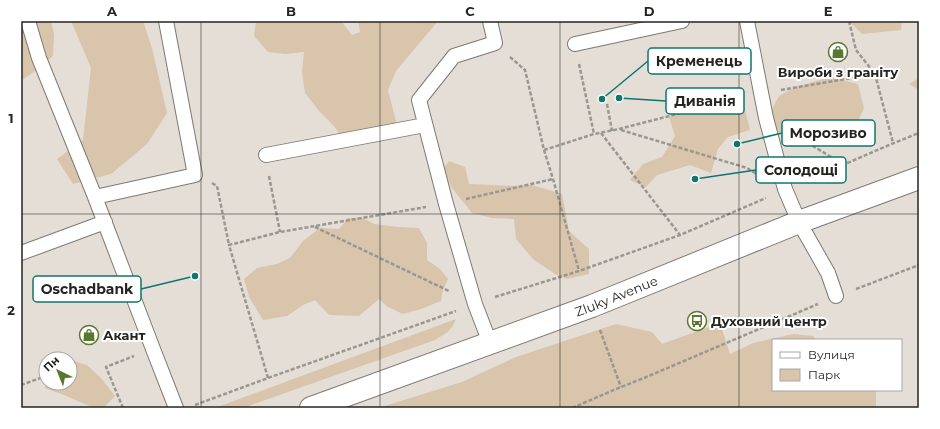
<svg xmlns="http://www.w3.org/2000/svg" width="940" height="429" font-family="Montserrat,sans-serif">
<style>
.green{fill:#d8c5ab}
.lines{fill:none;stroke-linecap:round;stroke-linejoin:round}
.service-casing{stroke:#7e7972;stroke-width:16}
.secondary-casing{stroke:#7e7972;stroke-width:24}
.path{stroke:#9a9690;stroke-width:2.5;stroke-dasharray:4 2;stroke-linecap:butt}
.service{stroke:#fff;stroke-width:14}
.secondary{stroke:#fff;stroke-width:22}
.grid{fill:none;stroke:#262421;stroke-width:1;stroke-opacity:0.55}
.labels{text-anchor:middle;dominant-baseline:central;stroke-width:4;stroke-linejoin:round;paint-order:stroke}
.poi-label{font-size:13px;font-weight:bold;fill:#262421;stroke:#fff;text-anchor:start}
.street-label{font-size:13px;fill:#262421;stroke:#fff}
.leader{fill:none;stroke:#0f766e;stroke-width:1.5}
.callout-dot{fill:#0f766e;stroke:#fff;stroke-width:1.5}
.callout{fill:#fff;stroke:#0f766e;stroke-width:1.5}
.callout-label{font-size:14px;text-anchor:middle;font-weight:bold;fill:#262421}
.neatline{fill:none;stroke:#262421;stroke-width:1.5}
.grid-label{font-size:13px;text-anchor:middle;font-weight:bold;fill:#262421}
</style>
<rect width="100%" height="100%" fill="#e4ded7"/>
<path class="green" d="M21 21H51L54 35 53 56 38 69 21 81Z
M73 21H143L152 48 167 113 147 144 111 174 73 184 57 159 83 140 91 68 72 23Z
M256 21H341L352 35 360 32 358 21H438L396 71 388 90 397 125 343 139 334 126 319 111 305 93 302 72 304 52 285 54 268 52 254 36Z
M849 21H902L901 30 862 34Z
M830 77 858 84 864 108 849 141C824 139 799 138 775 131L769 115 779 96 796 87Z
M919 78V90L909 84Z
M719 99 743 102 750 130 728 137 718 149 711 173 690 165 657 175 646 187 630 180 643 164 662 157 675 136 669 117 698 106Z
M449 161 465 167 469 184 517 186 532 185 562 194 569 231 589 249V274L567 279 555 274 533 259 516 239 514 219 492 218 472 213 452 188 442 170Z
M348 218H363L374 224 398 227 419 228 427 243V260L440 269 448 279 443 290 441 301 421 309 403 314 388 307 379 299 359 316 329 315 315 300 303 305 287 316 263 320 249 297 244 279 257 268 277 264 290 258 303 241 320 228 339 229Z
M456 319C451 332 446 333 435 340L243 408H215Z
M720 323 730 354 753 343 793 334 813 336 816 340H773V390H876V408H378L462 382 516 357 616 324 652 332 662 344Z
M70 360 87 365 102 379 115 396 103 408H94L64 395 45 388 46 383H70Z"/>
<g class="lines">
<defs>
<path id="service" d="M28 21 39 58 95 197 153 349 176 408
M490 21 495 43 454 56 419 100 446 204 475 304 490 343
M747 21 766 118 785 189 799 222 828 273 836 296
M575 44 682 21
M266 155 425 125
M95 197 195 175 166 21
M21 253 105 222"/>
<g id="secondary">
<path id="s1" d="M311 408 592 306 799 222 919 178"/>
</g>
</defs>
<use href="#service" class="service-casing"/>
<use href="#secondary" class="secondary-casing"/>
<path class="path" d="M849 21 856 50 875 74 893 143
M510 57 525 70 544 150 553 179 579 271
M579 64 594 134
M781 90 875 74
M607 104 612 131
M621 130 747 168 760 176
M601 133 680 235
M792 133 844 165
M544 150 594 134 619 129 740 98
M269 176 280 232
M803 182C842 166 880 148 919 133
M212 183 217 186 229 245
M466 199 553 179
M315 227 449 291
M856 289 919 265
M495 297 579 271 680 235 766 198
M600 330 621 387
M268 378 229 245 280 232 426 207
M21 385 46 376
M195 405 268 378 456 311
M123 408 106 367 134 356
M572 408 621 387 644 378 818 304"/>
<use href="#service" class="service"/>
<use href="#secondary" class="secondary"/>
</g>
<path class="grid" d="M201 21V408M380 21V408M560 21V408M739 21V408M21 214H919"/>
<defs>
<symbol id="shop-ring" viewBox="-11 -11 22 22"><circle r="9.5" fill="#fff" stroke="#58782f" stroke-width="1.5"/><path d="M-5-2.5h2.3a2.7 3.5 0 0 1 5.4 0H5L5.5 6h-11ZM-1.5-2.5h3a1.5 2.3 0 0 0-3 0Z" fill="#58782f"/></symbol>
<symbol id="bus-ring" viewBox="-11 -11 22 22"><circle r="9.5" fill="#fff" stroke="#58782f" stroke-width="1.5"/><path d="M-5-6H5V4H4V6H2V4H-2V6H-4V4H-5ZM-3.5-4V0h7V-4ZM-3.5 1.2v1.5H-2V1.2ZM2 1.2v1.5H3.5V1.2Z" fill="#58782f"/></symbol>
</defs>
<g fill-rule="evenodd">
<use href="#shop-ring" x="827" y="41" width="22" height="22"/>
<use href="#bus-ring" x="686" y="310" width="22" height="22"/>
<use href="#shop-ring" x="78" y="324" width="22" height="22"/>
</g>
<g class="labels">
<g class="poi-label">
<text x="838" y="72" text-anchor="middle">Вироби з граніту</text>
<text x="711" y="321">Духовний центр</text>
<text x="103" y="335">Акант</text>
</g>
<g class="street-label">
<text stroke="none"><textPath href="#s1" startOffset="325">Zluky Avenue</textPath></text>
</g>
</g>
<path class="leader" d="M602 99L648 61M619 98L666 101M737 144L782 133M695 179L756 170M195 276L141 289"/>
<g class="callout-dot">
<circle cx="602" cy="99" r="4"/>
<circle cx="619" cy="98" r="4"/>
<circle cx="737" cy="144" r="4"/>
<circle cx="695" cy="179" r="4"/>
<circle cx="195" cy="276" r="4"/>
</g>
<g class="callout">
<rect x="648" y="48" width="103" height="26" rx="4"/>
<rect x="666" y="88" width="78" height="26" rx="4"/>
<rect x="782" y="120" width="93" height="26" rx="4"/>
<rect x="756" y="157" width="90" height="26" rx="4"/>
<rect x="33" y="276" width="108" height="26" rx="4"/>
</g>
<g class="callout-label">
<text x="699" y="66">Кременець</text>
<text x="705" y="106">Диванія</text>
<text x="828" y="138">Морозиво</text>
<text x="801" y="175">Солодощі</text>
<text x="87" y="294">Oschadbank</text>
</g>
<rect width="940" height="429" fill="none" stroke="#ffffff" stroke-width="44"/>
<rect x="772" y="339" width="130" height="52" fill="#ffffff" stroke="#a8a7a6"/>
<rect x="780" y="352" width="20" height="6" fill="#ffffff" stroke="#a8a7a6"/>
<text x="808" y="359" font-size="12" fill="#262421">Вулиця</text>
<rect x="780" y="369" width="20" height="12" fill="#d8c5ab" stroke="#a8a7a6"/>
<text x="808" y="379" font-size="12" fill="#262421">Парк</text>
<g transform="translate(58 371) rotate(317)"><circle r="19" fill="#ffffff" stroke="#a8a7a6"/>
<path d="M0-3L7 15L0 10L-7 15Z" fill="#58782f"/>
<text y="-6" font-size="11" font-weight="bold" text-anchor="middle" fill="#262421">Пн</text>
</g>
<rect x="22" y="22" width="896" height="385" class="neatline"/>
<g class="grid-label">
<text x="112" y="16">A</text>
<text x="291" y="16">B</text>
<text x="470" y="16">C</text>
<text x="649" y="16">D</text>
<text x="828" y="16">E</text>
<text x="11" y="123">1</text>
<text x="11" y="315">2</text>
</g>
</svg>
